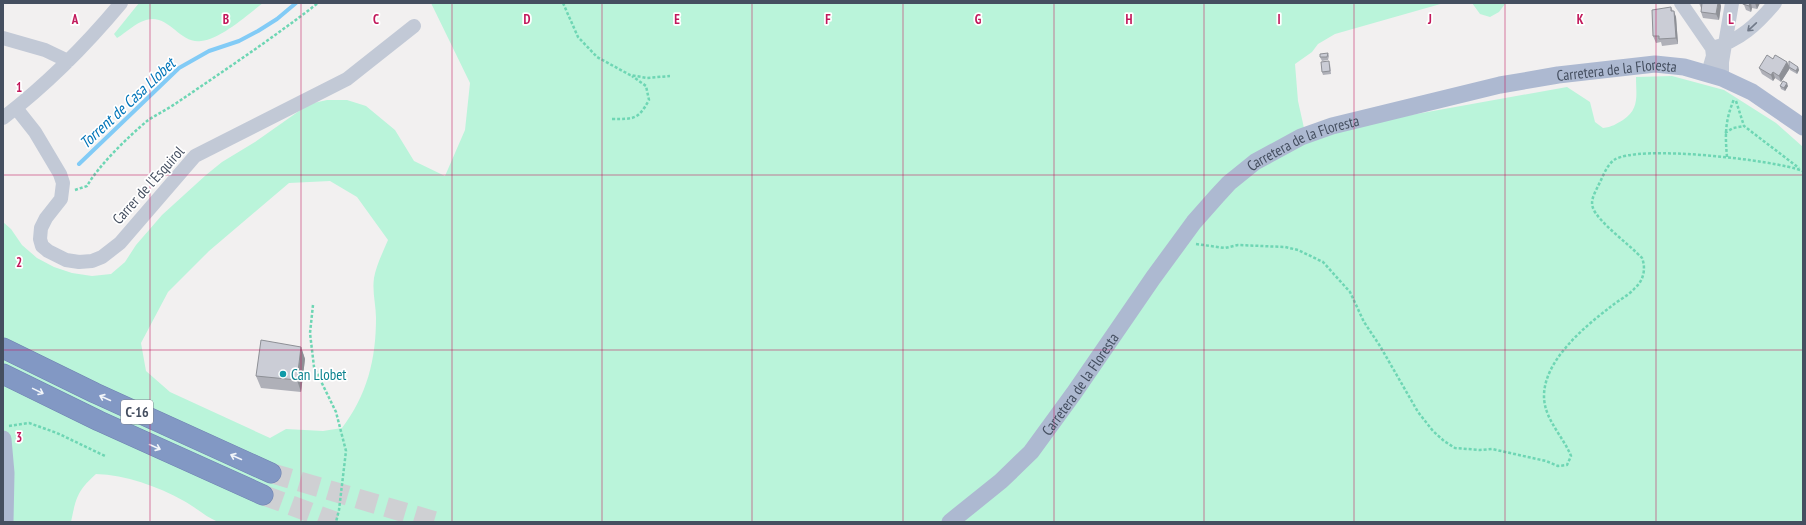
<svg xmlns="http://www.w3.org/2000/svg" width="1806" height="525" font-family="'PT Sans Narrow',sans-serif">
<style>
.green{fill:#baf4da;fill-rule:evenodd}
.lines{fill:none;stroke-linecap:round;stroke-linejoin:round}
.stream{stroke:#82cbf6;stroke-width:4}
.highway-tunnel{stroke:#cfd0d3;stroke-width:20;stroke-dasharray:20 10;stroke-linecap:butt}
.highway-casing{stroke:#6d82b0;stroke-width:21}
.path{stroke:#6ed6b4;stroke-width:2.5;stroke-dasharray:3 2;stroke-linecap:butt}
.minor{stroke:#c2c9d6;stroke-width:14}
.major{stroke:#adb9d1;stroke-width:17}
.highway{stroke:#8298c4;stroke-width:20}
.wall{fill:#afb0b8}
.shaded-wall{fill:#8e9096}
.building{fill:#cbcdd6;stroke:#8e9096}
.oneway{stroke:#717a89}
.oneway2{stroke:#f2f5f9}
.grid{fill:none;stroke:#c2185b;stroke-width:1;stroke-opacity:0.55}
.culture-dot{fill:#0f9aa8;stroke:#fff;stroke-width:1.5}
.labels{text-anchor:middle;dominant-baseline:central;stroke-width:3.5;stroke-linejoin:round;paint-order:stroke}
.shield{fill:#fff;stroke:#7d8490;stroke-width:1}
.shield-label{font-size:14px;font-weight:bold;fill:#454f60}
.street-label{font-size:15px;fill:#454f60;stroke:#fff}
.culture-label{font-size:15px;fill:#0d838f;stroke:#fff;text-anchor:start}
.water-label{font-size:16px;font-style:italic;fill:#0074b8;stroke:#fff}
.grid-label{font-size:13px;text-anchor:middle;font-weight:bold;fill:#c2185b;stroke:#fff;stroke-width:3.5;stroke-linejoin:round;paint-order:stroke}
</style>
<rect width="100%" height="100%" fill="#f2f0f0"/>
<path class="green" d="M139 3H263C247 15 221 39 201 41 179 44 169 13 146 20 135 23 127 32 117 38L114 34Z
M431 3H1444L1335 34 1318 44 1312 52 1295 64 1298 101 1306 137 1383 120 1567 87 1590 102 1595 122 1603 128C1612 127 1616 124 1623 120 1640 109 1636 95 1636 77L1672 76 1724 90 1776 123 1803 147V522H218C206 517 195 507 184 501 157 486 126 475 96 474 77 491 76 498 71 522H3V222L11 229 22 245 37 258 54 267 72 273 92 276 111 274 125 262 136 245 162 215 206 175 222 162 255 142 309 104 327 100H347L366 106 395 130 414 161 445 176 465 130 470 83ZM330 181 357 197 388 240C383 252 376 266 374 278 372 292 376 305 376 318 376 360 367 395 342 428L323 431 286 429 270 438 170 392 146 371 141 343 168 292 209 251 289 183Z
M1472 3H1505V4L1499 12 1490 17 1480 14Z"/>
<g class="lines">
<path class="stream" d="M79 164 179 68 209 51 239 41 258 31 277 19 296 3"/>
<path class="highway-tunnel" d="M271 473 437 522
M263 495 336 522"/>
<defs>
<path id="highway" d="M3 348 95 393 271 473
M3 374 99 421 263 495"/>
</defs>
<use href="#highway" class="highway-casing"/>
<path class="path" d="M563 3 578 37 597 57 630 75 647 78 670 76
M1736 101 1744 126 1799 168
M612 119C634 119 638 120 649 100L646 86 632 76
M1725 133 1733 128 1744 126
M1727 157C1725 134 1725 121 1734 99
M75 190 87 186C99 165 128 137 147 121 157 114 168 109 178 102 225 70 273 38 318 3
M1196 244 1225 248 1238 245 1285 247 1298 250 1323 262 1350 292 1364 322 1380 346 1418 412 1433 431 1444 441 1455 448 1480 450 1492 449 1546 461 1558 466 1567 465 1571 456C1563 436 1544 419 1544 396 1544 361 1583 328 1609 308 1617 301 1628 296 1635 288 1644 280 1646 268 1642 258 1630 245 1598 222 1593 208 1590 200 1595 193 1598 186 1603 177 1606 166 1614 160 1637 144 1775 160 1803 171
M313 305 310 333 314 367 336 412 346 451 339 510 336 522
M9 426 29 423 57 433 105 456"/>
<path class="minor" d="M1681 3 1712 48 1713 56 1708 73
M3 38 45 50 68 61
M1712 48C1740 41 1757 24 1775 3
M1722 78V62L1732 3
M16 108 35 132 60 174 63 183 61 199 46 218 41 228 40 239 42 246 48 251 66 260 79 262 92 261 102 257 120 243 195 156 347 79 414 26
M3 118C46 85 86 45 121 3"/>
<g class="major">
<path d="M3 439 6 473 5 522"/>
<path id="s1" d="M950 522 1001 481 1031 452 1074 393 1153 278 1194 222 1217 196 1229 183 1255 162 1301 137 1332 126 1500 85 1558 75 1655 64 1684 67 1722 78 1752 92 1803 127"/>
</g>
<use href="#highway" class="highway"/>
</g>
<path class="wall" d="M1699 3H1720L1721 6 1719 20 1703 18 1701 12V8Z
M1741 3H1760L1757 9 1752 8 1751 12 1746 10 1744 5 1742 4Z
M1671 7 1676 17 1678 44 1662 46 1661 42 1656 43 1653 36Z
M1328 53 1329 56 1328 60 1322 61 1320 57Z
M1773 59 1787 62 1789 66 1798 67 1799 70 1797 74 1790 70V68L1781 82 1775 78 1773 81 1762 74 1759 68Z
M1330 64 1331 74 1323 75 1322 72Z
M1780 86H1788L1785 91 1781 89Z
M301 347 305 359 301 392 261 388 256 376Z"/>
<path class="shaded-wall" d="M1718 3H1720L1721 6 1719 20 1716 14Z
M1750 3H1751L1752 8 1751 12 1749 6Z
M1755 3H1760L1757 9Z
M1674 11 1676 17 1678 44 1676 38Z
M1787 62 1790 68 1781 82 1779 76Z
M1798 67 1799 70 1797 74 1796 71Z
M1773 72 1775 78 1773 81 1771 75Z
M1787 83 1788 86 1785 91 1784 88Z
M301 347 305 359 301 392 297 380Z"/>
<path class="building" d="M1702 3H1718L1716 14 1701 12Z
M1743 3H1750L1749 6 1743 4Z
M1671 7V11H1674L1676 38 1659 39V36H1653L1652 10Z
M1328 53 1327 57H1320V54Z
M1767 55 1773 59 1775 55 1777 56 1787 62 1779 76 1773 72 1771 75 1759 68Z
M1329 61 1330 71 1322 72 1321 62Z
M1789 61 1798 67 1796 71 1789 67Z
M1783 81 1787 83 1784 88 1780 86Z
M261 340 301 347 297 380 256 376Z"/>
<defs><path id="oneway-shaft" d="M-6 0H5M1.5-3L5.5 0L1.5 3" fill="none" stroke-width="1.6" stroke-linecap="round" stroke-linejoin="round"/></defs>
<use class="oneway" href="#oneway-shaft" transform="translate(1752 27) rotate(137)"/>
<g class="oneway2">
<use href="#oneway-shaft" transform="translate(38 391) rotate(26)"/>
<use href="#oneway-shaft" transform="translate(105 398) rotate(-156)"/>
<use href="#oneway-shaft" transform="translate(155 447) rotate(24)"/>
<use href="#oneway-shaft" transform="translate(236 457) rotate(-156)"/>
</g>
<path class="grid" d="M150 3V522M301 3V522M452 3V522M602 3V522M752 3V522M903 3V522M1054 3V522M1204 3V522M1354 3V522M1505 3V522M1656 3V522M3 175H1803M3 350H1803"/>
<circle class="culture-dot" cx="283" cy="374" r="4"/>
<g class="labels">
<rect class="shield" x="121" y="400" width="32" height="24" rx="3"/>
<g class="shield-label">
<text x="137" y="412">C-16</text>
</g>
<g class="street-label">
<text stroke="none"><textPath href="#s1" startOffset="851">Carretera de la Floresta</textPath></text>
<text stroke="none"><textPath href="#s1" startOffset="527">Carretera de la Floresta</textPath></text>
<text transform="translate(148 185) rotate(-48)">Carrer de l'Esquirol</text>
<text stroke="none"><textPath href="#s1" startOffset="191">Carretera de la Floresta</textPath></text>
</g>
<g class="culture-label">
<text x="291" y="374">Can Llobet</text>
</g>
<g class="water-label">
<text transform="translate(127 103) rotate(-43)">Torrent de Casa Llobet</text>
</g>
</g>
<g class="grid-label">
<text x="75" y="24">A</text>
<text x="226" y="24">B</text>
<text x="376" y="24">C</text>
<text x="527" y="24">D</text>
<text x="677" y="24">E</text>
<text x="828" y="24">F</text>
<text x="978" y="24">G</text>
<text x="1129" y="24">H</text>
<text x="1279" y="24">I</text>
<text x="1430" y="24">J</text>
<text x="1580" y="24">K</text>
<text x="1731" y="24">L</text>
<text x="19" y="92">1</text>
<text x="19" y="267">2</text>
<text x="19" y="442">3</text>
</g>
<rect width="1806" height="525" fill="none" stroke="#454f60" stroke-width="8"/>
</svg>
